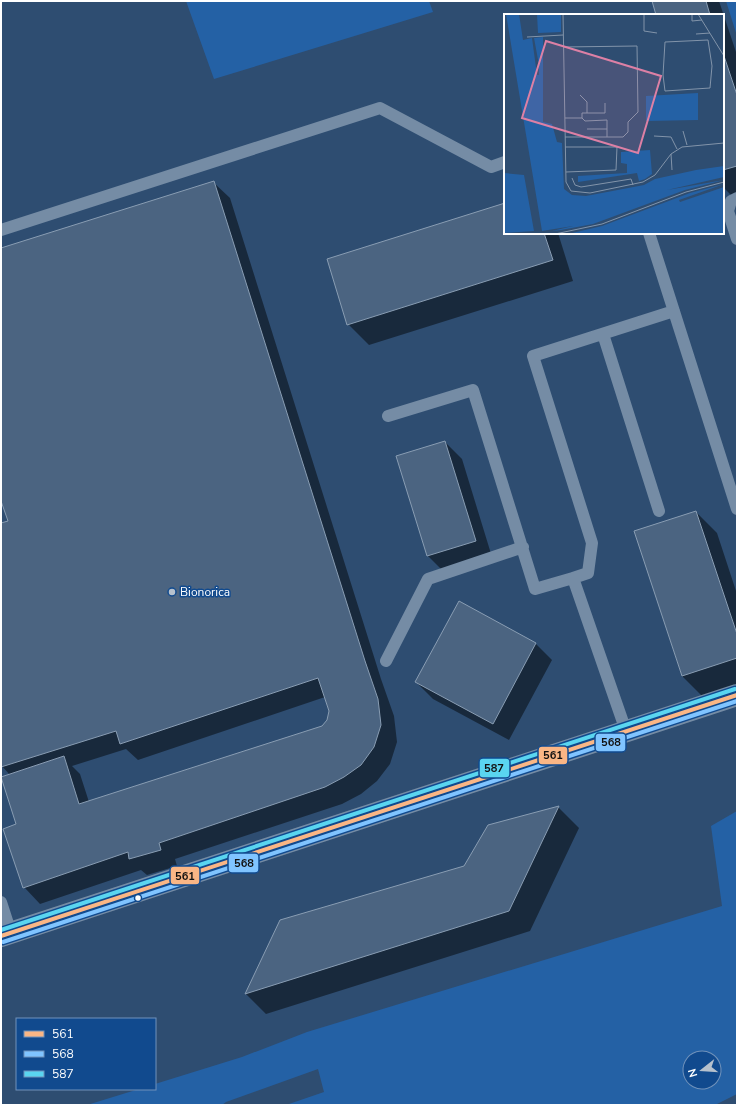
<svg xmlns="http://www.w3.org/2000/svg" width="738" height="1106" font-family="'Nunito Sans',sans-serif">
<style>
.green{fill:#2461a5;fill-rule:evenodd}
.shadow{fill:#0007;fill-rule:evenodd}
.building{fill:#4b6481;stroke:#899db3}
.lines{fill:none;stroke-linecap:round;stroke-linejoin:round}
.lane{stroke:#758ca5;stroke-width:12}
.street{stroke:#758ca5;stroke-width:22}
.bus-1-casing{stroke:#114a8e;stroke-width:7}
.bus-2-casing{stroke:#114a8e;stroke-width:7}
.bus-3-casing{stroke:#114a8e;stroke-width:7}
.bus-1{stroke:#fab685;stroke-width:4}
.bus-2{stroke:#80c4ff;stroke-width:4}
.bus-3{stroke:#5ad5f0;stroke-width:4}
.poi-dot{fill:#b6c1cd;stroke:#114a8e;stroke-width:1.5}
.bus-dot{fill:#fff;stroke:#114a8e;stroke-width:1.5}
.labels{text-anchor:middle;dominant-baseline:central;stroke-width:3;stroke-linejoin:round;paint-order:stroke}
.poi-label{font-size:12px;fill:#fff;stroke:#114a8e;text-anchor:start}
.inset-road{fill:none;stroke:#8294aa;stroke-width:1}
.view{fill:#dd80a5;fill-opacity:0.15;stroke:#dd80a5;stroke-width:2}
.inset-edge{fill:none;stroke:#fff;stroke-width:2}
.line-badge{stroke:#114a8e;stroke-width:1.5}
.pale-badge-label{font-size:11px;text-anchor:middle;font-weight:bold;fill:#111}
</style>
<rect width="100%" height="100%" fill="#2e4d71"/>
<path class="green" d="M186 1H429L433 12 214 79Z
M726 1H737V36Z
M737 811V1094L715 1105H286L324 1092 318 1069 226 1102 222 1105H87L139 1089H155V1084L242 1057 307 1032 722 906 711 826ZM690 1058H714V1082H690Z"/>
<path class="shadow" d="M653 1H719L737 55V193L731 195 723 187V15H657Z
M213 182 230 198 381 679 394 716 397 742 390 764 377 781 361 794 342 804 175 859 177 866 147 875 141 870 40 904 24 887 17 825 10 775 1 765V524L9 522 1 498V249ZM325 697 330 711 328 720 323 726 89 802 80 774 72 766 126 749 138 760Z
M505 204V233H558L573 281 369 345 348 324Z
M445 442 462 459 492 557 444 572 428 556Z
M696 512 717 533 737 594V686L703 697 682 676 635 532Z
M535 643 552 660 509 740 433 699 416 682Z
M558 807 579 828 530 931 266 1014 246 994 464 867Z"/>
<path class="building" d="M652 1H706L710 15H656Z
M723 53 737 95V166L723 170Z
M214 181 365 661 378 699 381 725 374 747 361 765 344 777 325 787 159 843 161 850 129 859 128 852 23 888 3 829 16 824 1 777 64 756 79 804 322 726 327 720 329 711 318 678 120 744 116 731 1 767V523L8 521 1 501V248Z
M505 203V233H544L553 260 347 325 327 259Z
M445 441 476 541 427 556 396 456Z
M696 511 737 634V658L682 676 634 531Z
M459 601 536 643 493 724 415 682Z
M559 806 509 911 245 994 280 920 464 866 488 825Z"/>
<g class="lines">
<path class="lane" d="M737 198 731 201 728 211 737 239
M1 230 380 108 491 167 505 162
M649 233 737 509
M603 334 659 511
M388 416 473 390 535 589 573 578 626 731
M573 578 588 573 592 543 533 356 674 311
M386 661 428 579 523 547
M1 902 11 933"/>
<path class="street" d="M1 936 737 695"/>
<defs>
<path id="bus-1" d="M1 936 737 695"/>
<path id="bus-2" d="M3 942 737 701"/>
<path id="bus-3" d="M1 930 735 689"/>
</defs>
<use href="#bus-1" class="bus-1-casing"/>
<use href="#bus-2" class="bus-2-casing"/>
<use href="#bus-3" class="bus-3-casing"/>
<use href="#bus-1" class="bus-1"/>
<use href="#bus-2" class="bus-2"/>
<use href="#bus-3" class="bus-3"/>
</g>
<circle class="poi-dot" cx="172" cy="592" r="4"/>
<circle class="bus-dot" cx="138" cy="898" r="3.5"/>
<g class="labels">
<g class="poi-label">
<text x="180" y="592">Bionorica</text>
</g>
</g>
<g transform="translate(504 14)">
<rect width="220" height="220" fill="#2e4d71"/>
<path d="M2 0H15L19 26 28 24 33 61H35V51L30 24 39 23V108L48 110 53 128 58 129 60 175 68 181 82 182 140 171 151 165 192 156 220 152V163L163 176 220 166 181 176 89 210 57 216 48 217 69 212 38 217ZM33 0H57V18L34 19ZM194 79V106L142 107V82ZM146 136 148 160 141 165 135 167 133 159 74 168V162L123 159V150L117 149V138ZM0 159 20 161 30 217 0 219ZM220 170 175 186 176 188 220 173V220H64L98 212 186 179Z" fill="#2461a5"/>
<path class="inset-road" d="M59 0 62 168 67 177 86 179 139 168 151 161 167 140 178 133 220 129M140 0V17L153 19M188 0V7L198 6M194 0 220 42M192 20 206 19M23 23 59 21M204 26 208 52 206 74 161 77 159 61 161 28ZM59 33 133 32 134 98 124 108V118L119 123H61M76 81 83 88V99M61 104H78V99H101V89M78 104 81 107 103 106V123M83 115H103M179 117 183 131M150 122 167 123 173 135M61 133H113L112 156 62 158M167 140 168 156M68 164 71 171 77 173 127 165 129 171M51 220 98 210 182 178 220 168"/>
<path class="view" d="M42 27 157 62 134 139 18 104Z"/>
<rect width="220" height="220" class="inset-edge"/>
</g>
<g class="line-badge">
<rect x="595" y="733" width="31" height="19" rx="4" fill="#80c4ff"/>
<rect x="538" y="746" width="30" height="19" rx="4" fill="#fab685"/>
<rect x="479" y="758" width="31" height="20" rx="4" fill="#5ad5f0"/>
<rect x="228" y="853" width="31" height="20" rx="4" fill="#80c4ff"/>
<rect x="170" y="866" width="30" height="19" rx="4" fill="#fab685"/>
</g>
<g class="pale-badge-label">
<text x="611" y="746">568</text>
<text x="553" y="759">561</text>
<text x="494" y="772">587</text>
<text x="244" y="867">568</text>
<text x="185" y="880">561</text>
</g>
<rect width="738" height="1106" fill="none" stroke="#ffffff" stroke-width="4"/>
<rect x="16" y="1018" width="140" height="72" fill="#114a8e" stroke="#7092bb"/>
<rect x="24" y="1031" width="20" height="6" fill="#fab685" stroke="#7092bb"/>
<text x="52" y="1038" font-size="12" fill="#ffffff">561</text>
<rect x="24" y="1051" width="20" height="6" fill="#80c4ff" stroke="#7092bb"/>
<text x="52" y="1058" font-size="12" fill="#ffffff">568</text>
<rect x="24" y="1071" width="20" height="6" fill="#5ad5f0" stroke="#7092bb"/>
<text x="52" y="1078" font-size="12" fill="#ffffff">587</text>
<g transform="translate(702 1070) rotate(253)"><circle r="19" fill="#114a8e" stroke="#7092bb"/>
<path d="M0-3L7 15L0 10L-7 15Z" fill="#b6c1cd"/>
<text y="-6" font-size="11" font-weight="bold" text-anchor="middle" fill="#ffffff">N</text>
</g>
</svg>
